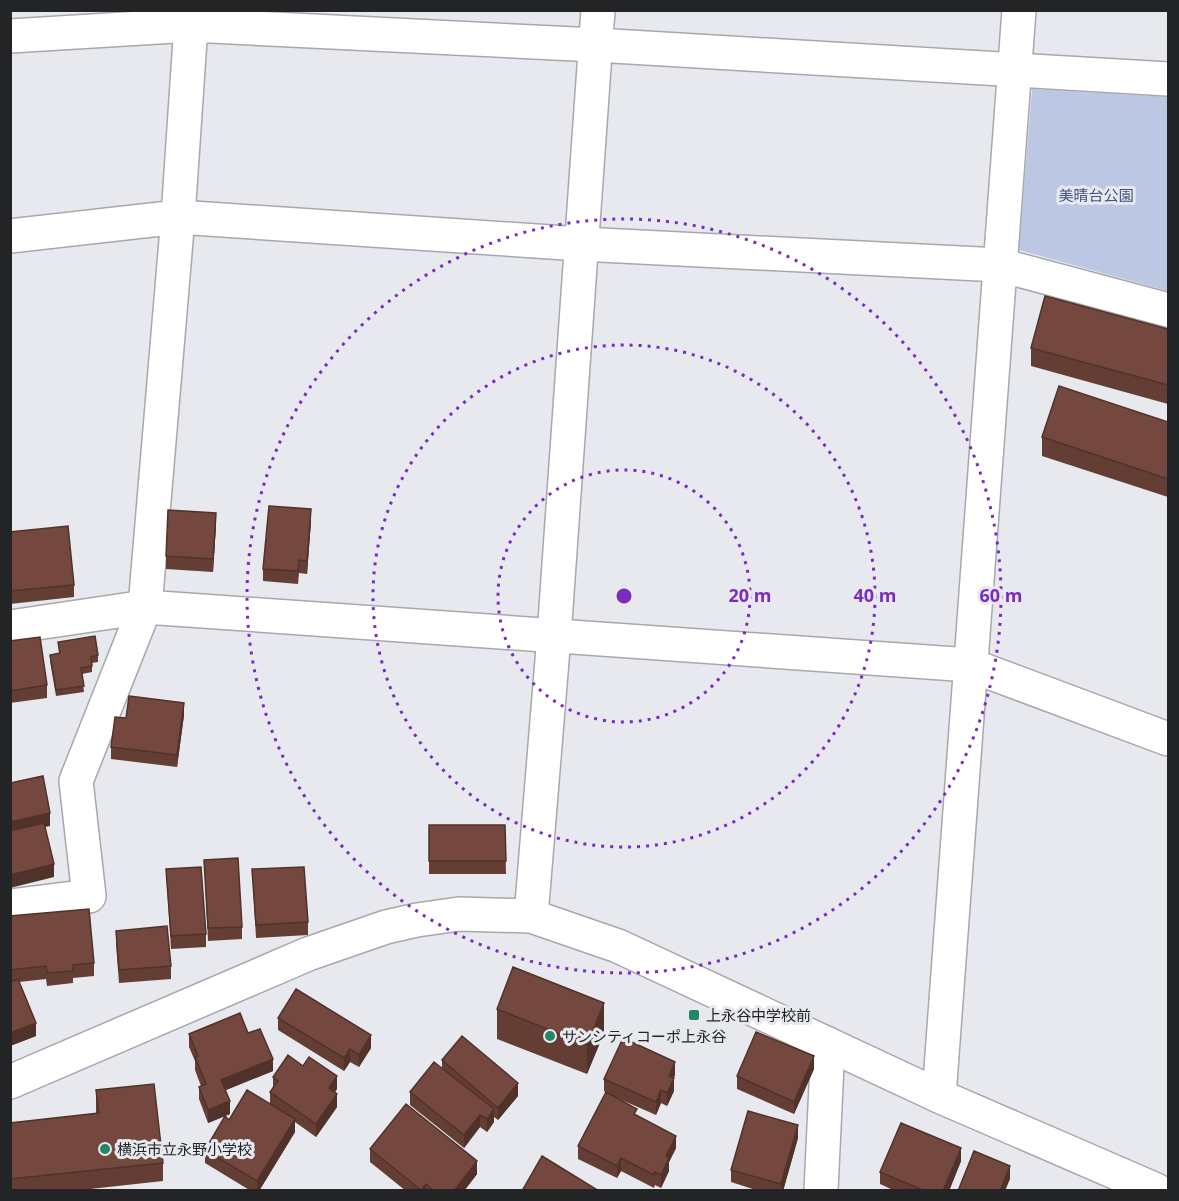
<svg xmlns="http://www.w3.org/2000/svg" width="1179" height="1201" font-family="'Open Sans','Noto Sans JP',sans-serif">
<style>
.park{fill:#bcc7e3}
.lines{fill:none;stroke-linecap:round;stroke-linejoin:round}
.minor-casing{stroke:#a6a8ad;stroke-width:36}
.tertiary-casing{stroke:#a6a8ad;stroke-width:36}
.minor{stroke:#fff;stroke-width:33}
.tertiary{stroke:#fff;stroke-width:33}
.wall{fill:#643e35}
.shaded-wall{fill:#51322b}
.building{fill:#74483e;stroke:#51322b;stroke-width:1.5}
.ring{fill:none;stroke:#7b2cbf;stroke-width:3;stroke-dasharray:3 6}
.poi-dot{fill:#228864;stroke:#e7e9ef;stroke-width:2}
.labels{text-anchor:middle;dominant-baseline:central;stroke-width:6;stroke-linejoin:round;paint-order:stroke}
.park-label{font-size:15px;fill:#3e5188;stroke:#e7e9ef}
.poi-label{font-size:15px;fill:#232426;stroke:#e7e9ef;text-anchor:start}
.centre{fill:#7b2cbf;stroke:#e7e9ef;stroke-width:3}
.ring-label{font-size:18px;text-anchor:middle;font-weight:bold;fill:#7b2cbf;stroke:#e7e9ef;stroke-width:6;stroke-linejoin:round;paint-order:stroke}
</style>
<rect width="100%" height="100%" fill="#e7e9ef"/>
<path class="park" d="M1032 89 1168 97V291L1019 250Z"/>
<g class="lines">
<defs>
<path id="minor" d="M10 36 191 25 596 45 1168 79
M10 236 178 217 581 244 1000 265 1168 310
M10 627 145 607 970 665 1168 739
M10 906 89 896 76 781 145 607 178 217 192 10
M531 916 554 636 598 10
M821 1190 828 1044"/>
<path id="tertiary" d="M10 1082 308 954 386 927 417 920 459 914 531 916 618 946 939 1096 1156 1190
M939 1096 1019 10"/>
</defs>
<use href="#minor" class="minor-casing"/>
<use href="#tertiary" class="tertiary-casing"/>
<use href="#minor" class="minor"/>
<use href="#tertiary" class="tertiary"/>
</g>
<path class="wall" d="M1168 329V404L1031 366V348Z
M1168 422V497L1042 456V437Z
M311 521 307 574 299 573 298 584 263 581V569Z
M216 525 213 572 166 569V556Z
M10 532 74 585V597L10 604Z
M10 641 47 685V698L10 703Z
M58 642 98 655V662L92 663V672L82 674 84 692 56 696 50 661V655L59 653Z
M184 715 177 767 111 759V747Z
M429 825H505L506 874H429Z
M204 860 242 927V939L208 941Z
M166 869 206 934V947L171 949Z
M252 869 308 922V935L256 938Z
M10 916 94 963V976L73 978V983L47 986 46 979 19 982 36 1036 10 1046Z
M116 931 171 966V979L119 983 116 944Z
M497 1009 604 1033 587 1074 497 1039Z
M278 1018 371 1048 359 1067 350 1062 344 1071 278 1030Z
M248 1033 273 1071 226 1090 230 1114 208 1123 199 1099V1087L201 1086 195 1070V1061L189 1047V1034Z
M442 1060 518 1096 498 1120 494 1117V1122L487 1132 480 1127 464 1148 410 1105V1092L442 1069Z
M814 1069 794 1114 737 1089V1076Z
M675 1075 673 1078 674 1091 667 1106 661 1103 656 1115 608 1094 637 1115 676 1148 669 1162V1171L661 1188 655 1185 654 1188 621 1171 617 1178 578 1159V1146L606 1093 604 1091V1079Z
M273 1077 337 1089 335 1092 337 1107 316 1137 295 1122V1132L259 1191H251L205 1163V1150L229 1120 270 1104V1092L273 1087Z
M96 1090 163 1163V1181L72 1191H10V1123L96 1114Z
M798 1138 783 1191H759L731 1182V1170Z
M370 1149 477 1174 464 1191H406L370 1162Z
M961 1161 949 1191H895L880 1184V1172Z"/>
<path class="shaded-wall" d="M311 509V521L307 574V561Z
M216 513V525L213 572V559Z
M184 703V715L177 767V755Z
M50 813V826L10 834V822Z
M54 864V877L10 888V875Z
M604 1003V1033L587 1074V1045Z
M36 1023V1036L10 1046V1033Z
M371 1035V1048L359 1067V1055Z
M350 1049V1062L344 1071V1058Z
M814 1056V1069L794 1114V1102Z
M273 1059V1071L221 1092V1080Z
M675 1062V1075L669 1088V1076Z
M337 1076V1089L329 1101V1088Z
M674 1078V1091L667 1106V1093Z
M518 1083V1096L498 1120V1108Z
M661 1090V1103L656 1115V1102Z
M337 1094V1107L316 1137V1124Z
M230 1101V1114L208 1123V1110Z
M494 1109V1122L487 1132V1119Z
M480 1115V1127L464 1148V1135Z
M295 1119V1132L259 1191H257V1181Z
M798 1125V1138L783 1191H781V1184Z
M676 1136V1148L669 1162V1171L661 1188V1175L666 1156Z
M961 1148V1161L949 1191H943Z
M621 1158V1171L617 1178V1166Z
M477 1161V1174L464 1191H454Z
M1010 1166V1179L1005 1191H1000Z
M426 1184V1191H421V1190Z"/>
<path class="building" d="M1045 296 1168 329V385L1031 348Z
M1059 386 1168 422V479L1042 437Z
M269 506 311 509 307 561 299 560 298 571 263 569Z
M168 510 216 513 213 559 166 556Z
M68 526 74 585 10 591V532Z
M95 636 98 655 91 657 92 666 81 668 84 686 56 690 50 655 60 653 58 642Z
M40 637 47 685 10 691V641Z
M129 696 184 703 177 755 111 747 115 717 126 718Z
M43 776 50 813 10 822V783Z
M44 823 54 864 10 875V831Z
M429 825H505L506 861H429Z
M238 858 242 927 208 928 204 860Z
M201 867 206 934 171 936 166 869Z
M304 867 308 922 256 925 252 869Z
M89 909 94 963 73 965V971L47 973 46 966 10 970V916Z
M167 926 171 966 119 970 116 931Z
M513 967 604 1003 587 1045 497 1009Z
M18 979 36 1023 10 1033V982Z
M296 989 371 1035 359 1055 350 1049 344 1058 278 1018Z
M240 1013 248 1033 260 1029 273 1059 221 1080 230 1101 208 1110 199 1087 206 1084 195 1057 198 1056 189 1034Z
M756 1032 814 1056 794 1102 737 1076Z
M462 1036 518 1083 498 1108 442 1060Z
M623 1038 675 1062 669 1076 674 1078 667 1093 661 1090 656 1102 604 1079Z
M288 1055 303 1066 309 1057 337 1076 329 1088 337 1094 316 1124 270 1092 278 1081 273 1077Z
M434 1062 494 1109 487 1119 480 1115 464 1135 410 1092Z
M154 1084 163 1163 10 1179V1123L99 1113 96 1090Z
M247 1090 295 1119 257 1181 205 1150 225 1116 229 1120Z
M606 1092 637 1109 634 1114 676 1136 666 1156 669 1158 661 1175 655 1172 654 1175 621 1158 617 1166 578 1146Z
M406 1104 477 1161 454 1191H434L426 1184 421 1190 370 1149Z
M748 1111 798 1125 781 1184 731 1170Z
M901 1123 961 1148 943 1191H925L880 1172Z
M974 1151 1010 1166 1000 1191H958Z
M542 1156 599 1191H522Z"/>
<g class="ring">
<circle cx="624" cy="596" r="126"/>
<circle cx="624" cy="596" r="251"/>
<circle cx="624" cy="596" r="377"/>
</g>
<g class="poi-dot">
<rect x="688" y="1009" width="12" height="12" rx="3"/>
<circle cx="550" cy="1036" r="6"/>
<circle cx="105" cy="1149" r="6"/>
</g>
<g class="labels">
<g class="park-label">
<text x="1096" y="195">美晴台公園</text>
</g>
<g class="poi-label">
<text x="706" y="1015">上永谷中学校前</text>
<text x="562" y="1036">サンシティコーポ上永谷</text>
<text x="117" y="1149">横浜市立永野小学校</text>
</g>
</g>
<circle cx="624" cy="596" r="9" class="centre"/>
<g class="ring-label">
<text x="750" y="602">20 m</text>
<text x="875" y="602">40 m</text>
<text x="1001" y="602">60 m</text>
</g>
<rect width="1179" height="1201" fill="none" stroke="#232426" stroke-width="24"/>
</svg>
